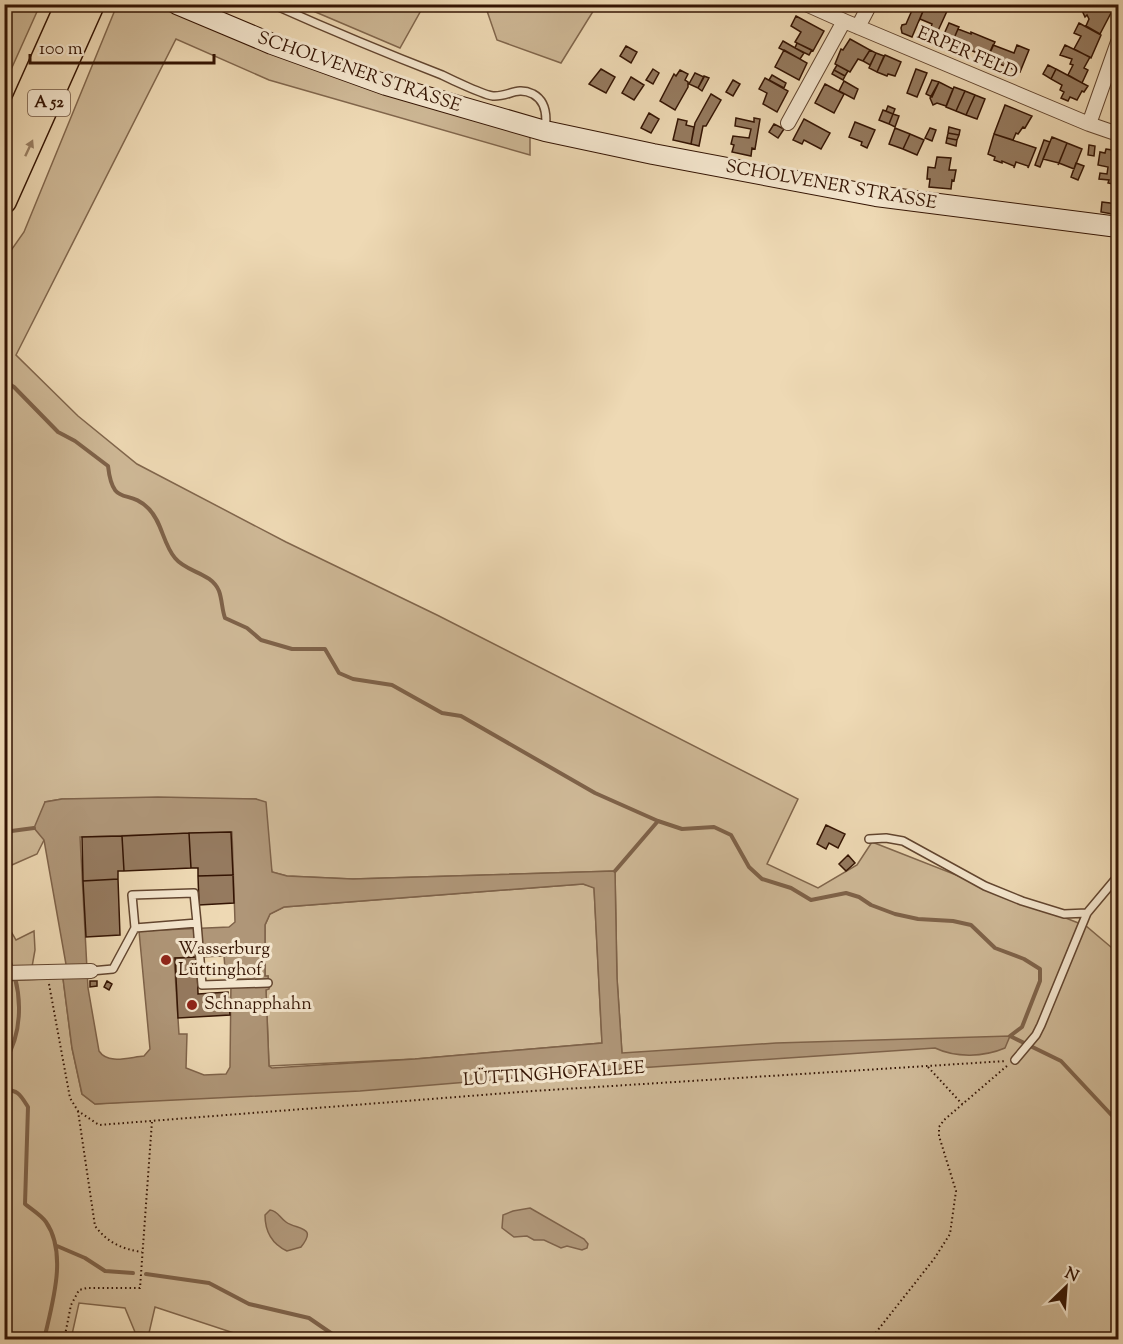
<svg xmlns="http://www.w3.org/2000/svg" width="1123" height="1344" font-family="'Sorts Mill Goudy',serif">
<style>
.green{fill:#ceb896;stroke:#81664c;stroke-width:1.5}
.water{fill:#af9678;stroke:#7e6249;stroke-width:1.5;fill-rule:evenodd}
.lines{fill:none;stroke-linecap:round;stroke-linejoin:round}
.stream{stroke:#7e6249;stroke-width:4}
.building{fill:#957a5f;stroke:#341403;stroke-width:1.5}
.lane-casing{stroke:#62452f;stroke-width:10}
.street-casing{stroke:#62452f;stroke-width:16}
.secondary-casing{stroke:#341403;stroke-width:22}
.highway-casing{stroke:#341403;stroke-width:27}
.path{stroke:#341403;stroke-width:2;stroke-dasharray:1.5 3;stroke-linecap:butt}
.lane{stroke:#f4e6ce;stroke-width:7}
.street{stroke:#f4e6ce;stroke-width:14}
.secondary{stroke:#f4e6ce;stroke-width:20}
.highway{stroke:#eed9b4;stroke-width:24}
.oneway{fill:#9a8064}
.poi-dot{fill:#8f2418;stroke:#f4e6ce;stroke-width:2}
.labels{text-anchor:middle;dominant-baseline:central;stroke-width:6;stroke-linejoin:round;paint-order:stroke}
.shield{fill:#f4e6ce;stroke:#6e5340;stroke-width:1.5}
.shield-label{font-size:16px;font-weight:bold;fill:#341403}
.street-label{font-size:18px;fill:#341403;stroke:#f4e6ce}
.poi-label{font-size:18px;fill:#341403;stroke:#f4e6ce;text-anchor:start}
</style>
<rect width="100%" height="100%" fill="#eed9b4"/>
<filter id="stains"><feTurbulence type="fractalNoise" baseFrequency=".00333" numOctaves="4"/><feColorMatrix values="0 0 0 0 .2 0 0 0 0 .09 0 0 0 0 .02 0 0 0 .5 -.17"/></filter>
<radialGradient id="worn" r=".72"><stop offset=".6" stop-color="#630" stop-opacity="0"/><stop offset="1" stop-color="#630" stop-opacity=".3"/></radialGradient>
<path class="green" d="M5 4 40 5 5 83 4 5Z
M117 5H155L341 78 477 121 530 135V155L269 80 176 39 16 355 78 416 137 464 286 542 437 615 798 799 767 864 818 888 857 865 872 842 1086 926 1118 953V1339L255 1340 155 1307 149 1333 135 1332 125 1308 79 1303 71 1339 5 1340V981L63 978 72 1048 82 1094 95 1104 623 1069 617 978 615 871 352 879 287 876 272 872 256 799H62L45 802 44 840 37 854 5 868V259L24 232Z
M299 5 424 4V5L400 48Z
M485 5V4L597 5 561 63 497 40Z
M583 884 594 887 602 1043 415 1059 269 1066 266 989 269 988 268 976 265 977V925L270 914 284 907Z
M4 919 16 940 34 931 35 950 32 967 5 968Z"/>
<path class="water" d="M158 797 256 799 266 802 272 872 287 876 353 879 615 871 617 978 622 1053 776 1043 1010 1036 1005 1048C984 1057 956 1058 935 1048L623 1069 360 1091 95 1104 82 1094 72 1048 62 971 67 970 44 840 34 828 45 802 62 799ZM232 832 235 922 229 927 139 931 150 1049 144 1056C130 1057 108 1065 99 1051L88 988 80 837ZM583 884 594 888 602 1043 415 1059 272 1068 269 1066 266 990 269 989 268 976H265V925L270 914 284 907ZM224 956 226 980H231L230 1067 226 1074 204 1075 186 1068 187 1034H179L174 958Z
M530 1208 584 1239 588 1244 587 1248 582 1250 567 1246 561 1248 544 1240H534L527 1236 514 1237 502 1228 503 1215 513 1211Z
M270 1210C278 1211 279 1217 286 1222 297 1230 318 1226 301 1247L287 1251C272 1244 265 1231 265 1215Z"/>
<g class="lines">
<path class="stream" d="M4 381 14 387 58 432 75 441 108 466C113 509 128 487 149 509 162 522 163 544 175 558 187 573 211 572 219 591 222 599 222 610 225 618L247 628 261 640 292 649H325L339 673 353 679 392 685 442 713 461 716 595 793 658 821 682 829 714 827 731 835 749 867 762 879 791 888 811 900 846 893 859 897 871 905 895 914 918 919 953 921 971 925 995 948 1024 959 1040 969V981L1022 1027 1010 1036 1061 1061 1118 1122
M4 832 34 828
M615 871 658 821
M4 950C23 985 25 1030 4 1063
M4 1090C18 1089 21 1096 28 1107L25 1204C31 1209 41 1215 46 1222 68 1254 52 1304 44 1340
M57 1246 85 1258 105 1271 133 1273
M146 1274 209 1283 249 1304 309 1318 341 1340"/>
</g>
<path class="building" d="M904 4H926L912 37 902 33 901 28 902 25 906 24 913 8Z
M926 4H944L943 7 948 9 937 33 930 30 932 24 920 19 919 21Z
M1079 4H1100L1112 11 1100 34 1086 26 1089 19 1087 15 1085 17Z
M796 16 824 31 813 51 795 42 801 32 791 26Z
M949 23 959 27 954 38 944 34Z
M1079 23 1101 35 1091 58 1074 49 1081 36 1074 33Z
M958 29 971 34V32L995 42 988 57 952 43Z
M850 39 870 50 863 61 858 59 850 72 835 64 841 49 843 50Z
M783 41 804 53 800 59 779 48Z
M797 43 812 50 809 55 795 48Z
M993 45 1014 53 1017 45 1029 50 1020 72 987 59Z
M1065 45 1090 57 1084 68 1088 70 1082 83 1068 75 1073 65 1070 64 1072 59 1060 55Z
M626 46 637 52 631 63 620 56Z
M784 50 807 63 799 80 775 67Z
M870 50 876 53 870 65 863 61Z
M876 53 884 56 877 72 869 68Z
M885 55 901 62 895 76 888 74 887 76 877 72Z
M837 65 848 71 845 76 834 70Z
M1048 65 1056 69 1051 79 1043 74Z
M601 69 615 77 606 93 589 84Z
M653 69 659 73 653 84 646 80Z
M916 69 927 73 917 97 907 93Z
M1056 69 1088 86 1084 92 1082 91 1077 100 1070 97 1068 101 1061 98 1064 92 1060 90 1062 85 1051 79Z
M680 70 688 74 685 80 688 82V87L675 110 660 101 674 74 676 76Z
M834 70 845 76 843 80 832 74Z
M695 73 704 77 698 88 689 84Z
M772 75 786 83 784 88 769 80Z
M704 76 709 78 702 91 698 88Z
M631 77 644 85 634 100 622 93Z
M765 78 788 91 777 112 763 104 767 93 759 89Z
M733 80 740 84 733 96 726 92Z
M932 80 939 82 932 97 926 94Z
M844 81 858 89 854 99 839 91Z
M939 82 953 89 946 106 937 103 933 105 930 98Z
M825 84 844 94 834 113 815 103Z
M954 87 965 91 956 111 946 107Z
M965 91 975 95 966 115 956 111Z
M711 94 721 100 706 126H703L699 146 691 144 695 123Z
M975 95 985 99 977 119 966 115Z
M1005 105 1032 116 1025 128 1023 127 1018 134 1016 133 1013 140 994 134Z
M888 106 895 109 893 114 886 111Z
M883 110 893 114 889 124 879 120Z
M649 113 659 119 651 133 641 128Z
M893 114 899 116 895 127 889 124Z
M736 118 754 122V118L760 119 755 149 752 148 751 156 732 152 734 145 731 144 733 136 749 138 751 129 735 126Z
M678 119 687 121 686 125 694 127 691 144 673 140Z
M804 119 830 133 821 149 804 140 802 144 793 140Z
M855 122 875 130 867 148 861 145 862 142 849 137Z
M774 124 784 129 778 138 769 132Z
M949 127 960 130 959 135 948 133Z
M895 128 910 134 903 149 889 144Z
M930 128 936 130 932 141 925 138Z
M948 133 959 135 957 140 947 138Z
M910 134 924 140 917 155 903 149Z
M994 134 1036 148 1028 168V166L1016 162 1014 168V166L1002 161V163L994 160 995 157 988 154Z
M1052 137 1067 143 1058 165 1059 163 1043 159Z
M947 138 957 140 956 146 946 143Z
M1044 140 1050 142 1040 167 1035 165Z
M1067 143 1082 149 1074 169 1059 163Z
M1089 145 1095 146 1094 156 1088 155Z
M1106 149 1118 151V185L1108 183 1109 180 1099 179 1100 173 1107 174 1108 167 1098 165 1100 152 1105 153Z
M937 157 951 158 949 170H956L954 181 952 180 951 189 929 187 930 179H927L928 167 935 168Z
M1076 163 1084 166 1078 180 1071 177Z
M1102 202 1118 204V215L1101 212Z
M826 825 845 834 838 848 829 843 826 849 817 844Z
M231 832 233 875 198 876V868H191L189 833Z
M189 833 191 868 124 871 122 836Z
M122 836 124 871H118V879L83 881 82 837Z
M848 855 855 863 846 871 839 864Z
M233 875 234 903 199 905 198 876Z
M118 879 120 935 86 937 83 881Z
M197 957 198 994 228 992 230 1015 178 1018 175 958Z
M90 981H97V986L90 987Z
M107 981 112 984 109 990 104 987Z"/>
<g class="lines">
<defs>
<path id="lane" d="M272 4C328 29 385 53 442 75 452 80 484 95 493 96 509 97 516 86 533 94 546 101 547 117 545 130
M869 839 886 838 903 841 985 886 1022 901 1064 914 1087 913
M197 923 202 985 268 983
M91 971 113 969 135 928 197 923 194 893 132 895 135 928
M1015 1060 1036 1035 1041 1025 1087 913 1118 876"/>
<path id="street" d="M806 4 844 21
M858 27 870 4
M788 123 844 21 1089 124 1118 134
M1089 124 1118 42
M4 973 91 971"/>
<path id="secondary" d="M177 4 272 44 386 85 545 131 653 154 876 196 1118 227"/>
<path id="highway" d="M4 147 68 4
M4 201 92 4"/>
</defs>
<use href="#lane" class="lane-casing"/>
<use href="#street" class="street-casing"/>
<use href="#secondary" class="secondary-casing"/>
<use href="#highway" class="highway-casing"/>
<path class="path" d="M49 984 70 1098 78 1111 99 1125 533 1091 1006 1061
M928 1067 963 1105
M78 1111 95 1226C108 1243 122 1249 142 1252
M64 1340 71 1305 79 1290 87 1288H140L152 1121
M870 1340 934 1259 950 1234 956 1191 939 1136V1127L944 1120 1008 1065"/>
<use href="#lane" class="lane"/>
<use href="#street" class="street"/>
<use href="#secondary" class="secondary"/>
<use href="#highway" class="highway"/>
</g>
<defs><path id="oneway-solid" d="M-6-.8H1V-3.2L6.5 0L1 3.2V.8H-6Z" transform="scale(1.5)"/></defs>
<use class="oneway" href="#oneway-solid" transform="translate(29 148) rotate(-65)"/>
<g class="poi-dot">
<circle cx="166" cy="960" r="6"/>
<circle cx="192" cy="1005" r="6"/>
</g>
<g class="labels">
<rect class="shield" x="28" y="90" width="42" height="26" rx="4.5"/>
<g class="shield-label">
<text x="49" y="103">A 52</text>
</g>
<g class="street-label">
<text transform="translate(967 54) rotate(23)">ERPER FELD</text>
<text transform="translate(359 73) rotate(19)">SCHOLVENER STRASSE</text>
<text transform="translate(831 186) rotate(10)">SCHOLVENER STRASSE</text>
<text transform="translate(554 1075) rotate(-4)">LÜTTINGHOFALLEE</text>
</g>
<g class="poi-label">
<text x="178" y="950">Wasserburg<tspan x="178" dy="21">Lüttinghof</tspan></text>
<text x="204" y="1005">Schnapphahn</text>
</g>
</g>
<rect width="1123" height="1344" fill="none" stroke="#eed9b4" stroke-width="24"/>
<rect x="6" y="6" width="1111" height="1332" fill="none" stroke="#341403" stroke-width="3"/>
<rect x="12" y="12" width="1099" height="1320" fill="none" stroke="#341403" stroke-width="1.5"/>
<g transform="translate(1066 1287) rotate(25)" stroke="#f4e6ce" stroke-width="4.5" paint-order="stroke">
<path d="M0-4.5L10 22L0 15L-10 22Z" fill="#341403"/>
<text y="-9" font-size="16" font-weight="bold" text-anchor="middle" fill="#341403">N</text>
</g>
<path d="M30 54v9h184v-9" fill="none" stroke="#341403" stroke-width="3"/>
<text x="39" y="54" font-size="18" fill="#341403" stroke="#f4e6ce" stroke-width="4.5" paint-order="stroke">100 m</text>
<rect width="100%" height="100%" filter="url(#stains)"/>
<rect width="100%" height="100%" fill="url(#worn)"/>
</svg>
